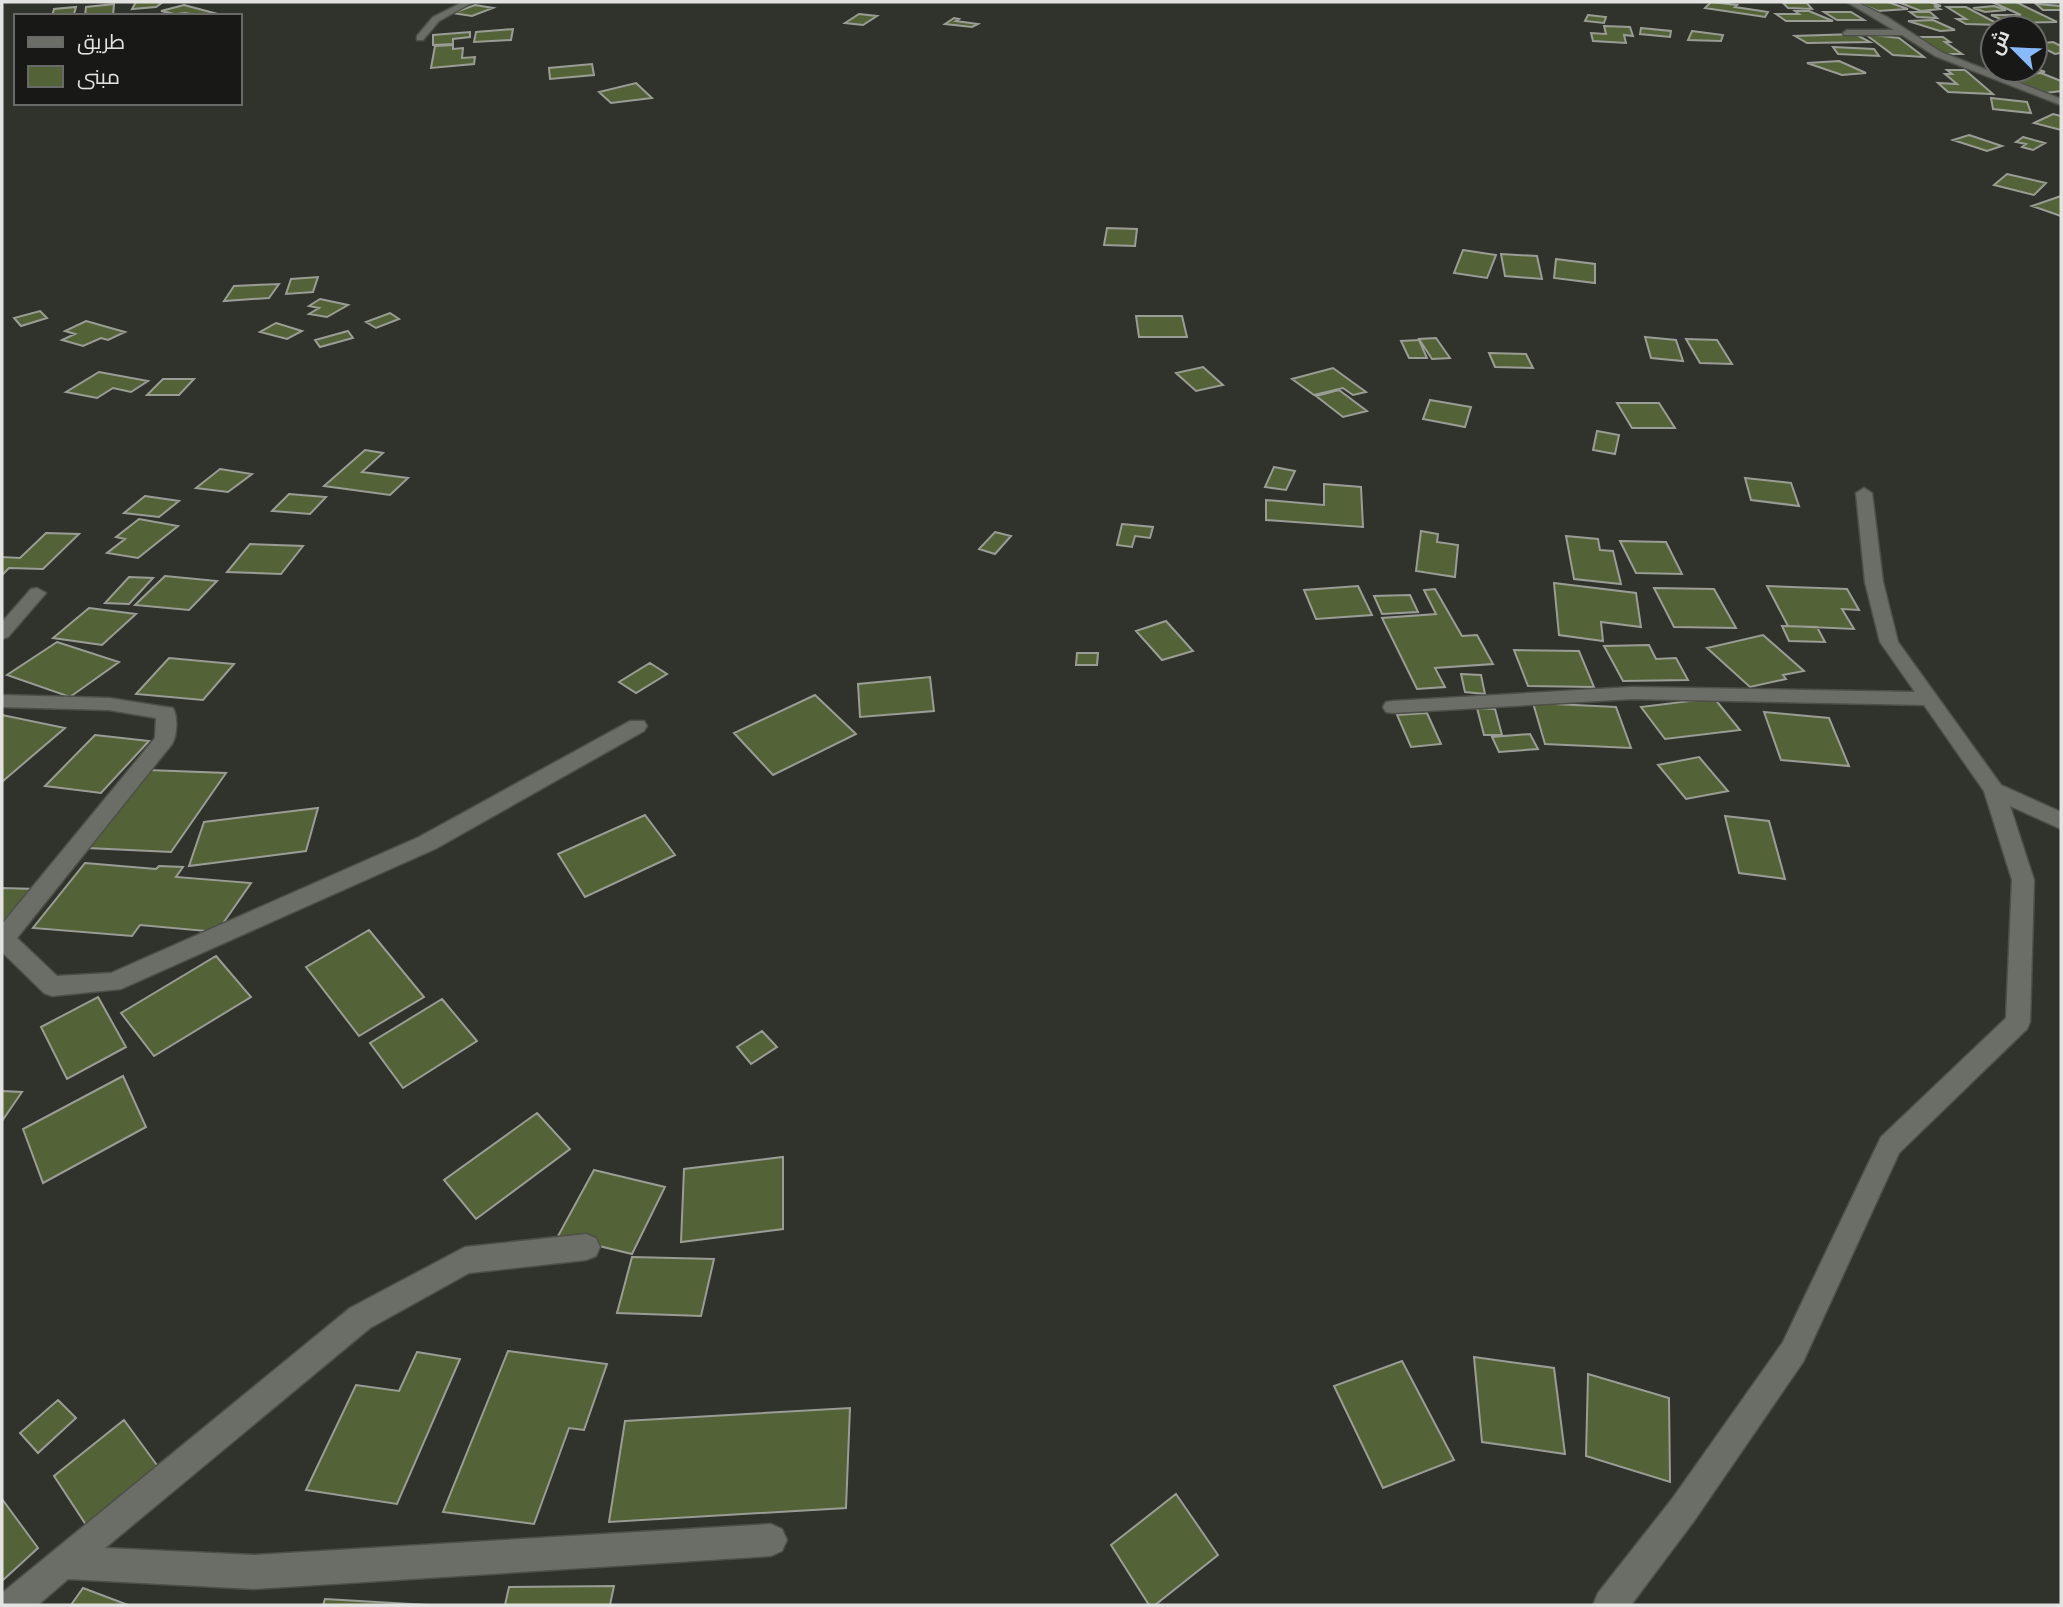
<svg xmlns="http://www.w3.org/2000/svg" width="2063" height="1607" font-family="'PT Serif',Cairo,serif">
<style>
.building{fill:#546237;stroke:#9a9d96;stroke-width:2}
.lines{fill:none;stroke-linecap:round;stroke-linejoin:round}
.street-casing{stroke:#4d4f49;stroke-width:3}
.street{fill:#6b6e67;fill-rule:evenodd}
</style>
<rect width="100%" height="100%" fill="#30322c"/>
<path class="building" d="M136 2H163L156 7 132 9Z
M1711 2 1737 5 1735 7 1768 12 1765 17 1705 8Z
M1856 2H1888L1908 9 1878 11Z
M1898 2H1930L1941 6H1934L1940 9 1921 11Z
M1992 2H2016L2057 22 2010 23 1991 15H2021Z
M1783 3H1807L1812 9 1788 8Z
M114 4 113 16H85L86 7Z
M2036 4 2061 6V10H2043Z
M184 5 214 13 202 16 185 13 161 16 170 13 161 11Z
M475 5 493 8 472 16 453 13Z
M1994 6 2006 10 1985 12 1973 8Z
M76 7 74 14 52 16 54 9Z
M1947 7H1966L2000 25 1966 24 1957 19H1966Z
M1795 11H1809L1833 21H1786L1776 14H1799Z
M1824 12H1851L1864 20H1837Z
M1910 12H1930L1937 18 1917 17Z
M859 14 877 16 863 25 845 23Z
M1588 15 1606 17 1604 23 1585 21Z
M954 18 959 19 956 21 978 24 972 27 945 24Z
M1933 20 1955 30 1940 31 1908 21Z
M1604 26 1630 27 1633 36 1624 35 1626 43 1593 41 1591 33 1606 34Z
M1641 28 1671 31 1670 37 1640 34Z
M513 29 511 40 474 42 476 32Z
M1692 31 1723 35 1721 41 1688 40Z
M470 32V37L453 39V44L433 45V35Z
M1855 34 1870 42 1807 43 1795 36Z
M1865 34 1899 38 1924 57 1893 55Z
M1914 37H1943L1950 42H1945L1962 54H1941Z
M2053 42 2061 46V53L2055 54 2035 44Z
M453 45V49L463 48 462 58 475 57 474 64 431 68 435 46Z
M1833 47 1874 49 1879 56 1838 54Z
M1839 61 1866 73 1842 75 1807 63Z
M592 64 594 75 550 79 549 68Z
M2035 68 2045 72 2013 75 2002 70Z
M1947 70H1965L1993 94 1948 92 1938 83 1957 84 1945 74H1952Z
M2041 73 2061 81V91L2046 93 2006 77Z
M636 83 652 98 611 103 599 92Z
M1991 98 2027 102 2031 113 1993 109Z
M2053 114 2061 116V130L2034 123Z
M1969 135 2002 146 1987 151 1953 140Z
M2023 137 2045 143 2033 150 2022 147 2026 144 2016 142Z
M2007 174 2046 183 2034 195 1994 185Z
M2061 196V216L2032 206Z
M1107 228 1137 229 1135 246 1104 245Z
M1463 250 1496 255 1487 278 1454 273Z
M1501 254 1537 256 1542 279 1505 276Z
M1556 259 1595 264V283L1554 278Z
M318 277 313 292 286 294 291 279Z
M279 284 269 298 224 301 234 286Z
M320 299 348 305 327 317 309 314 319 308 309 306Z
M40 311 47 318 21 326 14 318Z
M390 313 399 319 376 328 366 322Z
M1136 316H1182L1187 337H1139Z
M86 321 125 332 108 340 101 338 83 346 62 340 75 334 65 331Z
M276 323 302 331 287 339 260 332Z
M348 331 353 338 320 347 315 340Z
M1645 337 1676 340 1683 361 1651 358Z
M1436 338 1450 358 1432 359 1419 339Z
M1686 339 1717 340 1732 364 1700 363Z
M1419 340 1427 358H1409L1401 341Z
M1489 353 1526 354 1533 368 1495 367Z
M1203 367 1223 385 1196 391 1176 373Z
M1333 368 1366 392 1353 395 1343 388 1314 395 1292 379Z
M99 372 148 381 131 392 113 388 97 398 66 392Z
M163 379H194L179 395H147Z
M1339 390 1367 411 1343 417 1316 396Z
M1430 400 1471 407 1465 427 1423 419Z
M1617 403H1659L1675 428H1632Z
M1597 431 1619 435 1615 454 1593 450Z
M365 450 383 453 362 472 408 478 390 495 324 486Z
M1274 467 1295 471 1286 490 1265 487Z
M220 469 252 474 228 492 196 488Z
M1745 478 1791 483 1799 506 1751 500Z
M1324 484 1361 487 1363 527 1266 520V500L1324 505Z
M289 494 326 497 310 514 272 511Z
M145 496 179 501 159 517 124 513Z
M139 519 178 526 138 558 107 553 125 539 116 537Z
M1122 524 1153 527 1150 538 1135 536 1132 547 1117 545Z
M1421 531 1438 534 1437 542 1458 545 1455 577 1416 571Z
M995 532 1011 536 995 554 979 549Z
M46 533 79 534 43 569 9 568 2 575V557L20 558Z
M1566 536 1598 539 1600 550 1613 551 1621 584 1574 579Z
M1620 541 1666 542 1682 574 1636 573Z
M250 544 303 546 281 574 227 572Z
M165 576 217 581 189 610 135 605Z
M129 577 153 578 129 604 105 603Z
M1554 583 1636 593 1641 627 1601 622 1603 641 1559 635Z
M1358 586 1372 615 1316 619 1304 590Z
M1767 586 1847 589 1859 610 1842 609 1854 629 1788 626Z
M1654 588 1714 589 1736 628 1674 627Z
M1435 589 1462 636 1477 635 1493 664 1435 668 1445 687 1417 689 1382 618 1436 614 1424 590Z
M1410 595 1418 612 1382 614 1374 596Z
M89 608 136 614 102 645 53 638Z
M1166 621 1193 651 1162 660 1136 631Z
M1782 626 1817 627 1825 642 1789 641Z
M1763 635 1804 671 1783 675 1786 679 1750 687 1707 648Z
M57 642 119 662 70 697 7 675Z
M1649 645 1656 659 1676 658 1688 680 1623 681 1604 646Z
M1514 650 1579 651 1594 687 1528 686Z
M1077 653H1098L1097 665H1076Z
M169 658 234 664 203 700 136 694Z
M650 663 667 674 636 693 619 682Z
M1461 674 1481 675 1485 694 1465 692Z
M930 677 934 711 860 717 858 684Z
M815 695 856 734 773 775 734 733Z
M1714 698 1740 730 1665 739 1641 707Z
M1533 703 1616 707 1631 748 1545 744Z
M1477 708 1495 709 1502 735H1484Z
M1764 712 1829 718 1849 766 1781 760Z
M1427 713 1441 744 1411 747 1397 715Z
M2 715 65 728 3 781H2Z
M1530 734 1538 749 1499 752 1492 737Z
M95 735 149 741 101 793 45 786Z
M1699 757 1728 791 1686 799 1658 765Z
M148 770 226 773 171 852 88 848Z
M318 808 306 851 189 866 204 822Z
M645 815 675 855 585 897 558 854Z
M1725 816 1769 821 1785 879 1739 873Z
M85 863 156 869 159 866 183 867 176 877 251 883 217 932 140 925 132 936 33 928Z
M2 888 36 889 2 935Z
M369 930 424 997 359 1036 306 967Z
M216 956 251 997 154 1056 121 1013Z
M98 997 126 1047 67 1079 41 1027Z
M442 999 477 1041 403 1088 370 1043Z
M762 1031 777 1047 751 1064 737 1047Z
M123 1076 146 1127 43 1183 23 1129Z
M2 1091 22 1092 2 1121Z
M537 1113 570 1149 476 1219 444 1180Z
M783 1157V1229L681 1242 684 1169Z
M594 1170 665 1187 632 1254 558 1236Z
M632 1257 714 1259 701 1316 617 1313Z
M508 1351 607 1364 584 1430 569 1428 534 1524 443 1512Z
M417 1352 460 1359 397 1504 306 1490 356 1385 399 1391Z
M1474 1357 1554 1368 1565 1454 1482 1442Z
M1402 1361 1454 1460 1383 1488 1334 1386Z
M1588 1374 1669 1398 1670 1482 1586 1456Z
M58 1400 76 1418 38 1453 20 1433Z
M850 1408 846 1508 609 1522 625 1421Z
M124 1420 162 1472 90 1531 54 1476Z
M1176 1494 1218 1555 1155 1605H1149L1111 1545Z
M2 1499 38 1548 2 1581Z
M614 1586 610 1605H505L509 1587Z
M83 1588 128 1605H71Z
M325 1599 428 1605H323Z"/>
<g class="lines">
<defs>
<path id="street" d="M463 2H473L439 21 423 40H417V36L433 17Z
M1847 2H1857L1887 17 1941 52 2061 99V105L1935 56 1902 35H1844L1843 33 1847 30H1894Z
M1864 488 1872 493 1883 582 1898 642 2001 785 2061 812V829L2010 806 2034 880 2030 1022 2027 1029 1899 1153 1803 1362 1694 1521 1631 1605H1593L1598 1593 1672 1499 1783 1342 1881 1137 2006 1018 2012 880 1984 791 1924 705 1632 699 1393 713 1386 712 1383 707 1386 702 1393 701 1632 687 1915 692 1880 642 1865 582 1856 493Z
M37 588 46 593 8 637 2 639V622L31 589Z
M2 695 109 698 166 707 173 708C178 717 177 736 172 744L17 938 57 976 111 973 419 837 630 721H644L647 726 644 731 435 849 121 989 52 996 44 993 2 952V924L155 738 156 718 109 710 2 707Z
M586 1234 596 1238 600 1247 596 1256 586 1260 469 1273 370 1328 105 1548 254 1555 771 1524 782 1529 787 1540 782 1551 771 1556 254 1589 68 1579 38 1605H2V1593L350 1308 465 1247Z"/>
</defs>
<use href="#street" class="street-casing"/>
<use href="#street" class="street"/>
</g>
<rect width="2063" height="1607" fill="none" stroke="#e3e4e1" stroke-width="7"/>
<rect x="14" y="14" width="228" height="91" fill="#181916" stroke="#696a67" stroke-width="2"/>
<rect x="28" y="37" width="35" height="10" fill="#6b6e67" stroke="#696a67" stroke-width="2"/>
<text x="77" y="49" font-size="21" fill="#e3e4e1">طريق</text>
<rect x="28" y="66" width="35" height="21" fill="#546237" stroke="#696a67" stroke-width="2"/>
<text x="77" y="84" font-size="21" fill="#e3e4e1">مبنى</text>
<g transform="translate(2014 49) rotate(294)"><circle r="33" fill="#181916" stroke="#696a67" stroke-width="2"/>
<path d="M0-5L12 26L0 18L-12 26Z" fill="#88bafc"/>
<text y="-10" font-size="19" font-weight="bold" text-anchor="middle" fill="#e3e4e1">ش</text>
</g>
</svg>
